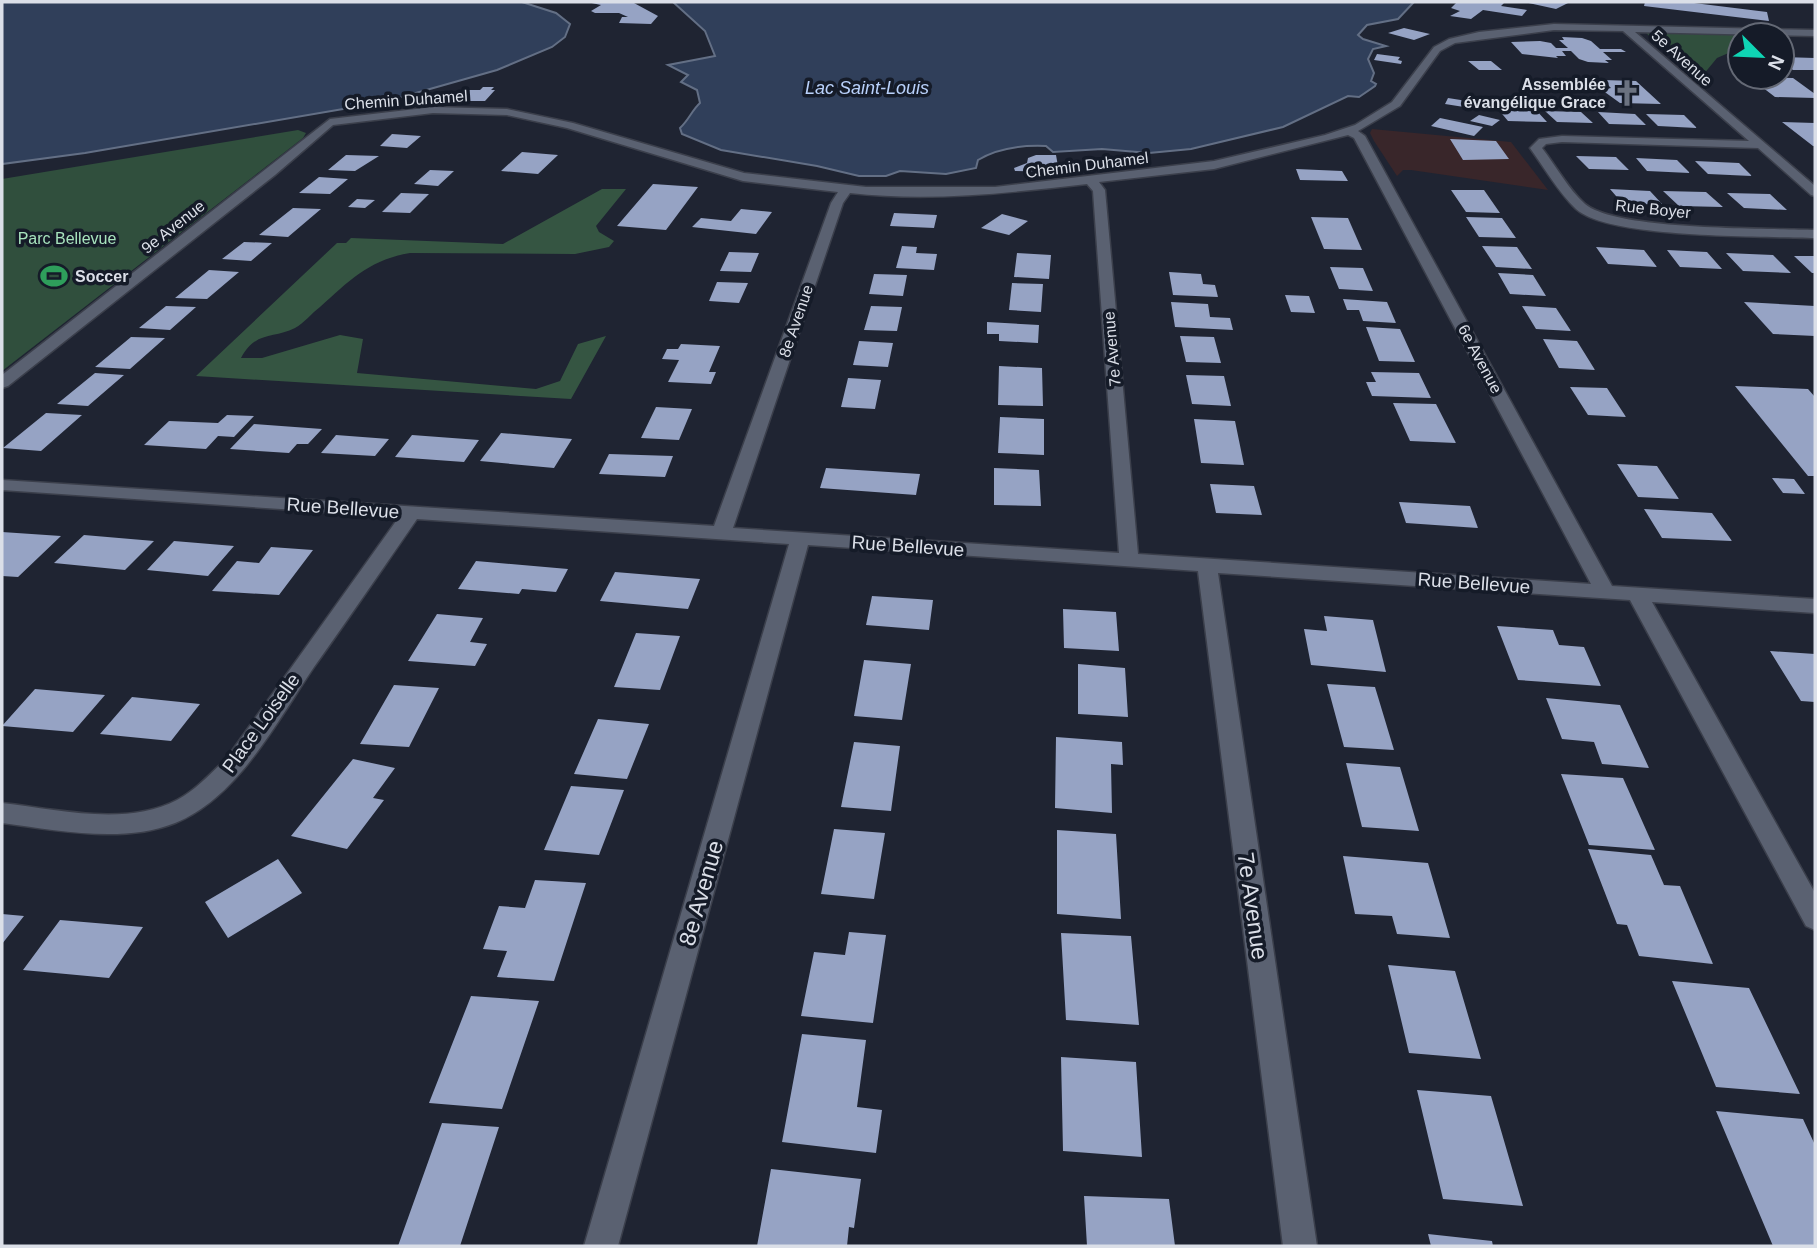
<svg xmlns="http://www.w3.org/2000/svg" width="1817" height="1248" font-family="Helvetica,sans-serif">
<style>
.industrial{fill:#39262a}
.green{fill:#304f3d}
.forest{fill:#355542}
.water{fill:#303f5a;stroke:#636f85;stroke-width:2}
.building{fill:#96a3c4}
.lines{fill:none;stroke-linecap:round;stroke-linejoin:round}
.minor-casing{stroke:#3b3f4b;stroke-width:3}
.minor{fill:#5a6171;fill-rule:evenodd}
.labels{text-anchor:middle;dominant-baseline:central;stroke-width:7;stroke-linejoin:round;paint-order:stroke}
.far-street-label{font-size:16px;fill:#dbdfe8;stroke:#151b28}
.far-poi-label{font-size:16px;font-weight:bold;fill:#dbdfe8;stroke:#151b28;text-anchor:end}
.far-park-label{font-size:16px;fill:#a7e3bd;stroke:#151b28}
.far-water-label{font-size:18px;font-style:italic;fill:#b9d1fb;stroke:#151b28}
.street-label{font-size:19px;fill:#dbdfe8;stroke:#151b28}
.near-street-label{font-size:23px;fill:#dbdfe8;stroke:#151b28}
</style>
<rect width="100%" height="100%" fill="#1f2432"/>
<path class="industrial" d="M1372 129 1511 142 1548 190 1411 170H1403L1397 176 1374 141 1370 133Z"/>
<path class="green" d="M1644 31 1752 33 1767 35H1740V48L1717 58 1703 75 1676 61Z
M298 130 306 133 303 138 2 371V179Z"/>
<path class="forest" d="M602 189H626L596 226 599 232 614 241 609 247 575 254 410 253C369 260 350 280 320 307 312 313 304 323 295 328 274 339 256 330 241 358H262L340 335 363 339 357 373 536 389 560 381 578 344 606 336 571 399 196 376 337 243H346L351 238 503 244Z"/>
<path class="water" d="M2 2H522L556 13 570 24 565 37 552 47 497 70 384 102 85 153 2 164Z
M673 2H1414L1398 19 1367 25 1358 35 1363 39 1386 46 1373 49 1368 59 1374 73 1371 81 1376 84 1375 86 1359 97 1348 96 1283 127 1191 149 1149 153 1102 149 1053 152 1046 146C1023 145 998 148 978 160L976 168 946 174 900 171 886 176H859L817 166 721 150 682 134 680 128C689 120 692 110 700 103L697 90 681 82 688 75 668 65 715 56 705 31Z"/>
<path class="building" d="M587 2 634 3 658 16 651 24 619 23 622 17H628L619 13H595L591 11 601 5Z
M1457 2H1496L1504 3 1501 6 1527 10 1522 16 1483 10 1471 19 1450 16 1460 11 1451 8Z
M1524 2H1570L1556 9Z
M1645 2H1686L1767 12 1769 21 1644 6Z
M1404 28 1430 34 1414 40 1388 33Z
M1562 37 1582 38 1591 41 1600 49H1621L1626 52H1603L1612 60H1605L1609 63 1588 62 1579 59 1571 51H1562L1566 56H1556L1558 58 1522 54 1511 42 1540 41 1551 43 1556 48H1568L1559 40H1564Z
M1377 54 1400 57 1398 60 1402 61 1401 64 1374 60Z
M1782 57 1815 58V70H1793L1782 61Z
M1468 61H1491L1502 70H1479Z
M1749 77 1793 78 1815 94V98L1775 97Z
M1603 80 1636 81 1661 104 1620 103 1602 90 1611 88Z
M483 87H494L491 90H495L485 101H448L462 90H480Z
M1448 98 1467 101 1464 107 1445 104Z
M1498 109 1536 110 1547 122 1508 121Z
M1545 111 1581 112 1593 123 1557 122Z
M1598 112 1635 114 1646 125 1609 124Z
M1646 114 1684 115 1697 128 1658 126Z
M1479 115 1500 120 1492 126 1470 121Z
M1440 118 1483 127 1474 136 1431 126Z
M1782 122 1815 123V146H1813Z
M392 134 421 136 407 148 380 146Z
M1450 139 1496 141 1509 159 1463 160Z
M522 152 558 155 538 174 501 171Z
M346 155 379 156 355 171 328 170Z
M1036 155H1056L1059 172 1015 171 1014 168 1027 163 1028 158Z
M1576 156 1616 157 1629 170 1589 169Z
M1636 158 1677 160 1690 173 1647 171Z
M1695 161 1739 163 1752 176 1708 174Z
M1296 169 1342 171 1348 181 1300 180Z
M430 170 454 171 438 186 414 184Z
M319 177 348 179 330 194 299 193Z
M653 184 698 187 666 230 617 226Z
M1610 189 1650 191 1663 205 1622 203Z
M1451 190H1484L1500 213 1466 212Z
M1663 191 1706 192 1723 207 1679 206Z
M401 193 429 194 410 213 382 212Z
M1727 193 1770 194 1787 210 1744 208Z
M357 199 375 200 365 208 348 207Z
M293 208 321 209 288 237 259 235Z
M741 209 772 212 756 234 692 227 701 218 731 221Z
M894 213 937 215 934 228 890 226Z
M1002 214 1028 221 1009 235 981 228Z
M1311 217 1348 218 1362 250 1324 249Z
M1466 217 1502 218 1516 238 1479 237Z
M244 242 272 243 251 261 222 259Z
M902 246 917 247 916 253 937 254 934 270 896 268Z
M1482 246 1517 247 1532 269 1496 267Z
M1596 247 1644 250 1657 267 1608 264Z
M1667 250 1707 252 1722 269 1680 267Z
M729 252 759 253 751 272 720 271Z
M1017 253 1051 255 1049 279 1014 277Z
M1726 253 1773 255 1791 273 1743 271Z
M1794 256H1815V273H1812Z
M1330 267 1363 268 1373 291 1339 289Z
M209 270 239 272 207 299 175 298Z
M1169 272 1201 274 1203 284 1215 285 1218 297 1173 295Z
M1498 273 1533 275 1546 296 1510 294Z
M874 274 907 275 903 296 869 294Z
M717 282 748 283 739 303 709 301Z
M1012 283 1043 284 1041 312 1009 310Z
M1285 295 1309 296 1315 313 1291 312Z
M1343 299 1387 302 1396 323 1363 321 1359 310H1347Z
M1171 302 1208 304 1210 317 1230 318 1233 330 1175 327Z
M1744 302 1815 306V336L1773 334Z
M166 306 196 307 170 330 139 328Z
M871 306 902 307 897 331 864 330Z
M1522 306 1556 308 1571 331 1536 329Z
M987 322 1039 325 1038 343 999 341V334H987Z
M1366 327 1400 329 1415 362 1379 361Z
M1180 336 1214 337 1221 363 1186 362Z
M131 337 165 338 130 369 95 367Z
M1543 339 1577 341 1595 370 1559 368Z
M859 341 893 343 888 367 853 365Z
M681 344 720 346 709 372H716L711 384 668 382 679 360 662 359 667 349H678Z
M999 366 1042 368 1043 406 998 405Z
M1371 372 1419 373 1431 398 1372 396 1366 382H1376Z
M95 373 124 375 88 406 57 404Z
M1186 375 1224 376 1231 406 1192 404Z
M848 378 881 380 875 409 841 407Z
M1735 386 1808 389 1815 397V476H1808Z
M1570 387 1607 388 1626 417 1588 415Z
M1393 403 1436 404 1456 443 1410 441Z
M656 407 692 409 679 440 641 438Z
M46 413 82 415 41 451 3 448Z
M227 415 254 416 234 437 218 436 206 449 144 445 169 421 218 423Z
M1000 417 1044 419V455L998 453Z
M1194 419 1235 421 1244 465 1201 463Z
M254 424 322 429 308 444H297L289 453 230 449Z
M501 433 572 439 554 468 480 461Z
M336 435 389 439 375 456 321 453Z
M412 435 479 440 464 462 395 457Z
M609 454 673 456 665 477 599 474Z
M1617 464 1657 466 1679 499 1638 497Z
M826 468 920 474 916 495 820 488Z
M994 468 1039 470 1041 506 994 505Z
M1772 478 1794 479 1805 494 1783 493Z
M1210 484 1254 486 1262 515 1216 513Z
M1399 502 1470 506 1478 528 1406 523Z
M1644 509 1712 513 1732 541 1662 538Z
M2 532 61 536 18 577 2 576Z
M84 535 154 541 125 570 54 563Z
M174 541 234 546 208 576 147 570Z
M271 547 313 550 279 595 212 591 237 561 259 563Z
M476 561 568 569 556 592 522 589 519 594 458 589Z
M615 572 700 579 688 609 600 601Z
M872 596 933 600 929 630 866 625Z
M1063 609 1116 612 1119 651 1064 648Z
M437 614 483 618 470 642 487 644 475 666 408 661Z
M1324 616 1373 620 1386 672 1311 665 1304 629 1327 631Z
M1497 626 1553 630 1559 645 1584 647 1601 686 1518 680Z
M636 633 680 636 660 690 614 687Z
M1770 651 1815 654V702L1801 701Z
M864 660 911 664 902 720 854 716Z
M1078 664 1125 668 1128 717 1078 714Z
M1327 684 1375 687 1394 750 1344 747Z
M394 685 439 688 409 747 360 744Z
M35 689 105 695 73 732 2 726Z
M132 697 200 704 171 741 100 734Z
M1546 698 1620 705 1649 768 1602 764 1594 742 1562 739Z
M598 719 649 724 627 779 574 774Z
M1056 737 1122 742 1123 765 1111 764 1112 813 1055 808Z
M854 742 900 746 891 811 841 807Z
M353 759 395 768 373 798 384 800 347 849 291 836Z
M1346 763 1400 767 1419 831 1362 827Z
M1561 774 1623 778 1655 850 1589 845Z
M571 786 624 790 599 855 544 850Z
M834 829 885 833 874 899 821 894Z
M1057 830 1116 834 1121 919 1057 914Z
M1588 849 1651 855 1664 885 1680 886 1713 964 1639 956 1627 925 1617 924Z
M1343 856 1428 863 1450 938 1397 934 1392 916 1355 914Z
M278 859 302 893 228 938 205 902Z
M535 880 586 883 554 981 497 977 507 951 483 949 499 906 525 908Z
M2 914 24 916 2 944Z
M60 920 143 927 109 978 23 970Z
M849 932 886 935 873 1023 801 1016 814 952 845 955Z
M1061 933 1131 936 1139 1025 1066 1020Z
M1388 965 1455 971 1481 1059 1409 1053Z
M1672 981 1749 988 1800 1094 1716 1087Z
M471 996 539 1001 502 1109 429 1103Z
M802 1034 866 1040 857 1107 882 1110 876 1153 782 1142Z
M1061 1057 1136 1062 1142 1157 1063 1151Z
M1417 1090 1491 1096 1523 1206 1443 1199Z
M1716 1111 1803 1119 1815 1145V1246H1773Z
M442 1123 499 1127 460 1246H398Z
M771 1169 861 1179 854 1228 849 1227 847 1246H757Z
M1084 1196 1169 1199 1175 1246H1087Z
M1428 1234 1492 1241 1493 1246H1431Z"/>
<g class="lines">
<defs>
<path id="minor" d="M1554 24 1815 30V36L1635 32 1815 186V196L1811 195 1758 148 1562 142 1546 144 1542 148C1556 166 1569 190 1585 204 1617 231 1768 228 1815 230V238C1766 236 1608 239 1576 209 1558 192 1544 167 1530 148L1539 139 1562 136 1749 141 1623 31 1554 30 1455 43 1440 51 1400 106 1358 131 1365 136 1612 586 1815 599V613L1652 602 1815 893V930L1806 926 1630 600 1218 573 1317 1246H1283L1198 571 808 545 618 1246H584L789 544 417 519C383 568 349 618 314 667 277 721 238 798 175 823 122 844 57 830 2 823V803C56 809 126 827 177 800 196 790 211 773 226 759L399 517 2 490V480L714 526 831 203 838 192 743 181 567 128 507 115 433 113 333 125 275 175 8 386 2 388V375L330 119 433 107 507 109 573 123 744 173 866 187H995L1214 161 1325 135 1355 125 1392 102 1434 47 1449 39 1479 32ZM1348 135 1354 138 1591 584 1138 554 1105 190 1099 182 1214 169ZM1087 184 1093 191 1119 553 733 528 843 203 850 193C929 202 1008 193 1087 184Z"/>
</defs>
<use href="#minor" class="minor-casing"/>
<use href="#minor" class="minor"/>
</g>
<defs>
<symbol id="church-bare" viewBox="-9 -9 18 18"><path d="M-1.2-6h2.4v3.5h3.3v2.4h-3.3V6h-2.4V-.1h-3.3v-2.4h3.3Z" fill="#6b7280" stroke="#151b28" stroke-width="2.5" paint-order="stroke"/></symbol>
<symbol id="stadium-bare" viewBox="-9 -9 18 18"><path d="M0-5a6.5 5 0 1 0 0 10a6.5 5 0 1 0 0-10ZM-3.5-1.8h7v3.6h-7Z" fill="#2e9e5b" stroke="#151b28" stroke-width="2.5" paint-order="stroke"/></symbol>
</defs>
<g fill-rule="evenodd">
<use href="#church-bare" x="1608" y="74" width="38" height="38"/>
<use href="#stadium-bare" x="35" y="257" width="38" height="38"/>
</g>
<g class="labels">
<g class="far-street-label">
<text transform="translate(1682 58) rotate(42)">5e Avenue</text>
<text transform="translate(406 100) rotate(-4)">Chemin Duhamel</text>
<text transform="translate(1087 165) rotate(-7)">Chemin Duhamel</text>
<text transform="translate(1653 209) rotate(6)">Rue Boyer</text>
<text transform="translate(173 227) rotate(-38)">9e Avenue</text>
<text transform="translate(796 321) rotate(-71)">8e Avenue</text>
<text transform="translate(1112 349) rotate(-95)">7e Avenue</text>
<text transform="translate(1480 359) rotate(62)">6e Avenue</text>
</g>
<g class="far-poi-label">
<text x="1606" y="84">Assemblée<tspan x="1606" dy="18">évangélique Grace</tspan></text>
<text x="75" y="276" text-anchor="start">Soccer</text>
</g>
<g class="far-park-label">
<text x="67" y="238">Parc Bellevue</text>
</g>
<g class="far-water-label">
<text x="867" y="88">Lac Saint-Louis</text>
</g>
<g class="street-label">
<text transform="translate(343 508) rotate(4)">Rue Bellevue</text>
<text transform="translate(908 546) rotate(4)">Rue Bellevue</text>
<text transform="translate(1474 583) rotate(4)">Rue Bellevue</text>
<text transform="translate(261 723) rotate(-54)">Place Loiselle</text>
</g>
<g class="near-street-label">
<text transform="translate(701 893) rotate(-74)">8e Avenue</text>
<text transform="translate(1253 906) rotate(82)">7e Avenue</text>
</g>
</g>
<rect width="1817" height="1248" fill="none" stroke="#dbdfe8" stroke-width="7"/>
<g transform="translate(1761 56) rotate(114)"><circle r="33" fill="#151b28" stroke="#646975" stroke-width="2"/>
<path d="M0-5L12 26L0 18L-12 26Z" fill="#0fd5b4"/>
<text y="-10" font-size="19" font-weight="bold" text-anchor="middle" fill="#dbdfe8">N</text>
</g>
</svg>
